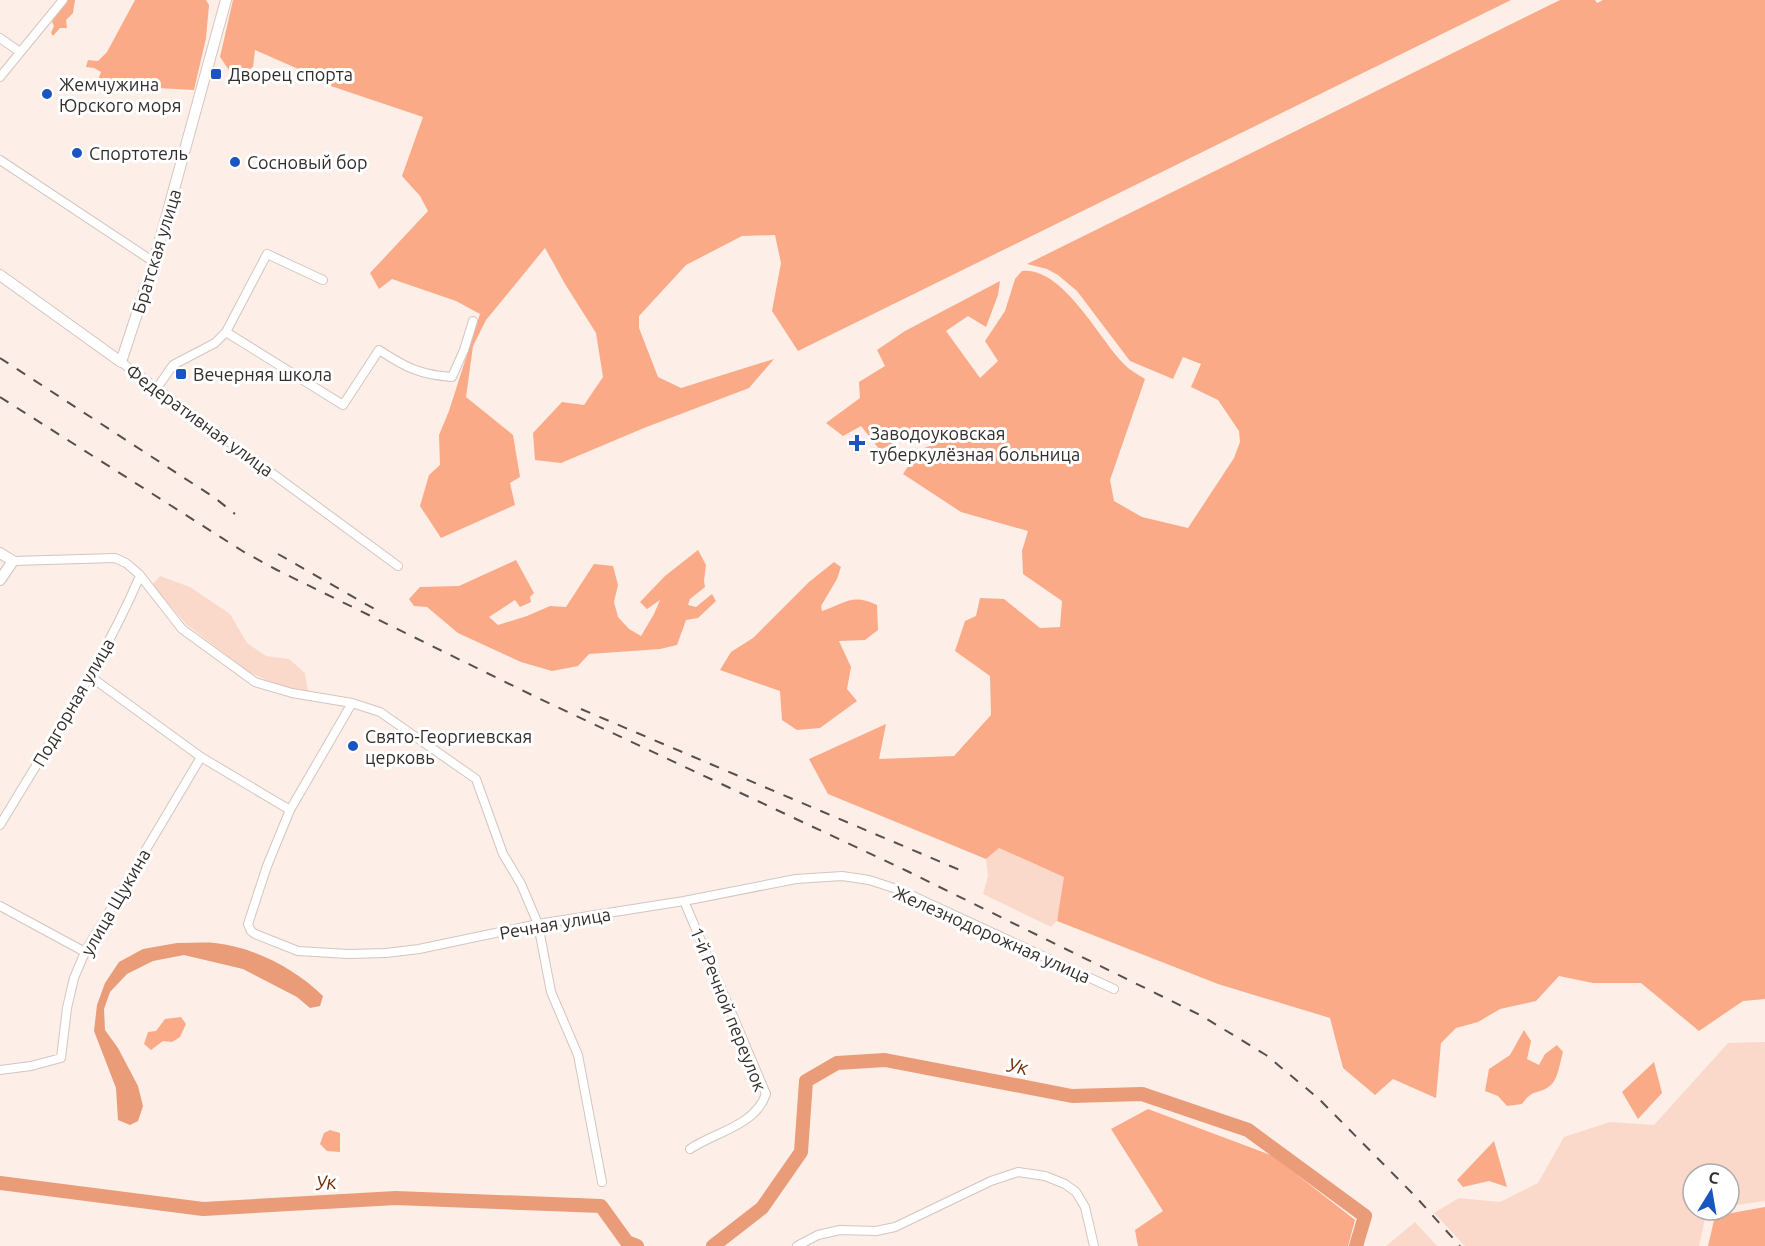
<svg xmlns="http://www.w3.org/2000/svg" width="1765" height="1246" font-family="Ubuntu,sans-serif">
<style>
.green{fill:#fad9cb}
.forest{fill:#faaa86}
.water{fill:#ea9b77}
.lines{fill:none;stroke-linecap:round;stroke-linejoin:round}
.river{stroke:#ea9b77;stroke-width:14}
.minor-casing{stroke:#d3c5bf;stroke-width:10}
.tertiary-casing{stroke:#d3c5bf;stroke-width:12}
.minor{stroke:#fff;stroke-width:8}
.tertiary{stroke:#fff;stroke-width:10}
.rail{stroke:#564f4d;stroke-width:2;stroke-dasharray:10 10;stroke-linecap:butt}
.poi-dot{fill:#1b55c1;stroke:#fff;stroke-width:2}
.labels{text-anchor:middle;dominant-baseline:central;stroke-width:6;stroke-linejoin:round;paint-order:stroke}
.poi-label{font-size:18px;fill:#332e2c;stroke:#fff;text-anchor:start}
.street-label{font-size:18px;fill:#332e2c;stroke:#fff}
.water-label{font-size:20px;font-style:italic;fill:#722c02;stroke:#fff}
</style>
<rect width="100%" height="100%" fill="#fdeee8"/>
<path class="green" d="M160 576 190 587 230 614 247 643 266 656 289 659 305 673 308 692 278 685 249 672 187 625 152 585Z
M999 848 1065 877 1057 921 1051 927 983 894 988 876 986 859Z
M1765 1042V1201L1729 1206V1174H1693V1210H1707L1699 1246H1465L1434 1213 1459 1198 1500 1202 1538 1183 1564 1137 1610 1122 1654 1125 1728 1043Z
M1415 1222 1437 1246H1386Z"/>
<path class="forest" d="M64 0H75L73 13 66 20 67 28H60L53 36 51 33 54 26 52 22Z
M135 0H206L209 5 206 38 194 90 157 88 119 91 103 88 98 80 101 72 94 68 86 67 88 60 98 61 107 52Z
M233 0H1511L798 351 772 311 781 263 775 235 742 236 686 265 639 316V328L658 377 681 388 774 359 749 388 644 428 561 463 535 460 533 433 562 402 584 405 603 377 596 333 565 284 545 248 486 320 473 346 466 397 513 435 520 477 510 483 515 505 441 538 420 506 429 475 440 465 439 435 449 411 480 314 456 301 392 279 379 289 370 273 428 211 420 196 402 176 423 117 319 82 312 75 255 50 253 67 235 79 220 57Z
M1560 0H1595L1597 3 1603 0H1765V999L1743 1001 1699 1031 1641 983H1593L1559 976 1536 1001 1500 1009 1478 1022 1456 1028 1441 1043 1436 1098 1393 1079 1375 1095 1343 1068 1330 1018 1218 984 1057 921 1064 877 999 848 986 859 828 794 809 759 886 724 879 759 954 756 991 715 990 676 955 651 965 621 976 616 980 598 1004 599 1040 628 1060 627 1062 601 1023 574 1022 551 1028 531 961 512 903 474 919 450 935 444 925 427 880 450 861 426 843 436 826 423 860 398 859 382 885 366 877 350 905 331 1000 281 998 295 986 327 968 316 946 331 980 378 998 361 985 341 1005 311 1015 279 1022 271C1061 266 1098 336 1122 362 1128 369 1137 374 1145 379L1110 480 1114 501 1142 517 1188 528 1234 458 1240 442 1239 431 1218 400 1191 387 1201 364 1183 357 1173 379 1130 361 1077 291 1058 275 1047 269 1027 264Z
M698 550 706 565 704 581 705 587 690 599 688 605 696 607 712 594 716 601 698 618 686 620 677 645 660 649 589 654 578 666 552 671 521 662 458 633 427 607 414 606 409 599 420 587 459 586 516 560 534 593 530 597 531 602 520 607 515 600 489 617 498 625 527 616 550 606 566 607 594 564 613 566 618 585 614 602 618 617 629 629 641 636 654 614 660 600 647 609 640 602 665 576Z
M834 562 841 567 837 579 821 606 822 611C846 603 852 593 877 605L878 630 865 640 839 641 851 667 847 689 857 701 820 728 797 730 782 720 780 691 720 670 731 652 753 638 809 582Z
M181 1017 186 1024 180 1037 172 1042 163 1041 151 1050 144 1044 148 1032 156 1031 165 1019Z
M1524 1030 1531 1041 1527 1059 1539 1065 1545 1054 1557 1045 1563 1052C1560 1062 1558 1079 1551 1085 1539 1095 1533 1088 1522 1104L1507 1106 1498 1096 1485 1091 1489 1069 1510 1055Z
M1654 1062 1662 1093 1638 1119 1622 1092Z
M1148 1109 1273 1156 1355 1220 1348 1246H1138L1135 1230 1163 1211 1111 1129Z
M330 1130 340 1133V1152L327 1151 320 1144 324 1133Z
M1494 1141 1507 1187 1489 1181 1463 1187 1457 1180Z
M1765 1207V1246H1708L1715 1216Z"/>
<path class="water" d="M177 943C190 943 203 942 215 943 254 947 296 969 323 996L320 1006 310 1008 297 997 243 969 184 955 153 961 127 974 110 992 104 1009 105 1030 118 1048 138 1086 143 1106 138 1121 130 1125 118 1120 116 1088 94 1031 97 1005 105 983 119 962 143 949Z"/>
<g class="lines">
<path class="river" d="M0 1183 203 1209 396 1198 601 1206 627 1242 637 1246
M713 1246 762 1208 801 1152 806 1081 837 1063 885 1060 1072 1096 1142 1094 1248 1130 1365 1216 1356 1246"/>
<defs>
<path id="minor" d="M0 38 20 52
M0 77 63 0
M0 160 154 262
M226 332 267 254 323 280
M121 362 398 566
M157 388 173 365 215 343 226 332 343 405 379 350C405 367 420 375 452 377L464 350 473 321
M13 561 115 558 126 563 139 574 182 629 255 682 292 693 352 703 380 712 476 779 503 854 521 884 538 924 551 992 578 1055 602 1182
M91 677 201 757 290 810
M352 703 290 810 267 866 248 924 251 931 255 934 298 951 348 954 386 953 419 949 538 924 684 901 796 879 842 876 869 880 900 890 1114 989
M0 825C49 743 102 664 140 576
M684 901 766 1094C755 1126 715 1132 690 1149
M0 906 85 952
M0 1070 31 1066 61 1058 67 1008 74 978 85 952 201 757
M797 1246 818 1235 840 1230 876 1231 895 1227 991 1181 1018 1172 1045 1176 1065 1184 1076 1192 1085 1207 1094 1246"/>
<path id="tertiary" d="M0 275 121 362 154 262 226 0
M0 553 13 561 0 580"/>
</defs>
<use href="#minor" class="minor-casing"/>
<use href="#tertiary" class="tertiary-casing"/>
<use href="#minor" class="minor"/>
<use href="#tertiary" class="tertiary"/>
<path class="rail" d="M0 358 215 498 235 514
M0 397 244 552 277 570 538 698 907 871 1202 1016 1266 1055 1318 1098 1416 1197 1460 1246
M278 554 378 611
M581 709 962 871"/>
</g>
<g class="poi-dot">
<rect x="210" y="68" width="12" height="12" rx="3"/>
<circle cx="47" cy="94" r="6"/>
<circle cx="77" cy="153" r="6"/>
<circle cx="235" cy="162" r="6"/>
<rect x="175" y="368" width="12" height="12" rx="3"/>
<path d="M854 434h6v6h6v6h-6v6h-6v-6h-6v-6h6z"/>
<circle cx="353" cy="746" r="6"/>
</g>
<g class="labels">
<g class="poi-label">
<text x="228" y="74">Дворец спорта</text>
<text x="59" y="84">Жемчужина<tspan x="59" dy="21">Юрского моря</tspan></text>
<text x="89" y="153">Спортотель</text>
<text x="247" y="162">Сосновый бор</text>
<text x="193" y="374">Вечерняя школа</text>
<text x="870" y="433">Заводоуковская<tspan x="870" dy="21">туберкулёзная больница</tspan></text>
<text x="365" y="736">Свято-Георгиевская<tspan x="365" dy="21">церковь</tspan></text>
</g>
<g class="street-label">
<text transform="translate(156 251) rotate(-73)">Братская улица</text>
<text transform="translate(200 420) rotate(36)">Федеративная улица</text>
<text transform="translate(73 702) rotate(-60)">Подгорная улица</text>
<text transform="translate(115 902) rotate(-60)">улица Щукина</text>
<text transform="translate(555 923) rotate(-10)">Речная улица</text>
<text transform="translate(992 934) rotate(24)">Железнодорожная улица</text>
<text transform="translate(729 1009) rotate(68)">1-й Речной переулок</text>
</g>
<g class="water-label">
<text transform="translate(1018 1066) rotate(11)">Ук</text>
<text transform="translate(326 1182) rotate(-3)">Ук</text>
</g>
</g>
<g transform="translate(1711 1192) rotate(11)"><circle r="28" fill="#ffffff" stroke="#adabab" stroke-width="1.5"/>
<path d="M0-4.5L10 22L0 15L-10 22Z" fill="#1b55c1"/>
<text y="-9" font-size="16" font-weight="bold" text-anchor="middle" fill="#332e2c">С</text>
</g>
</svg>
